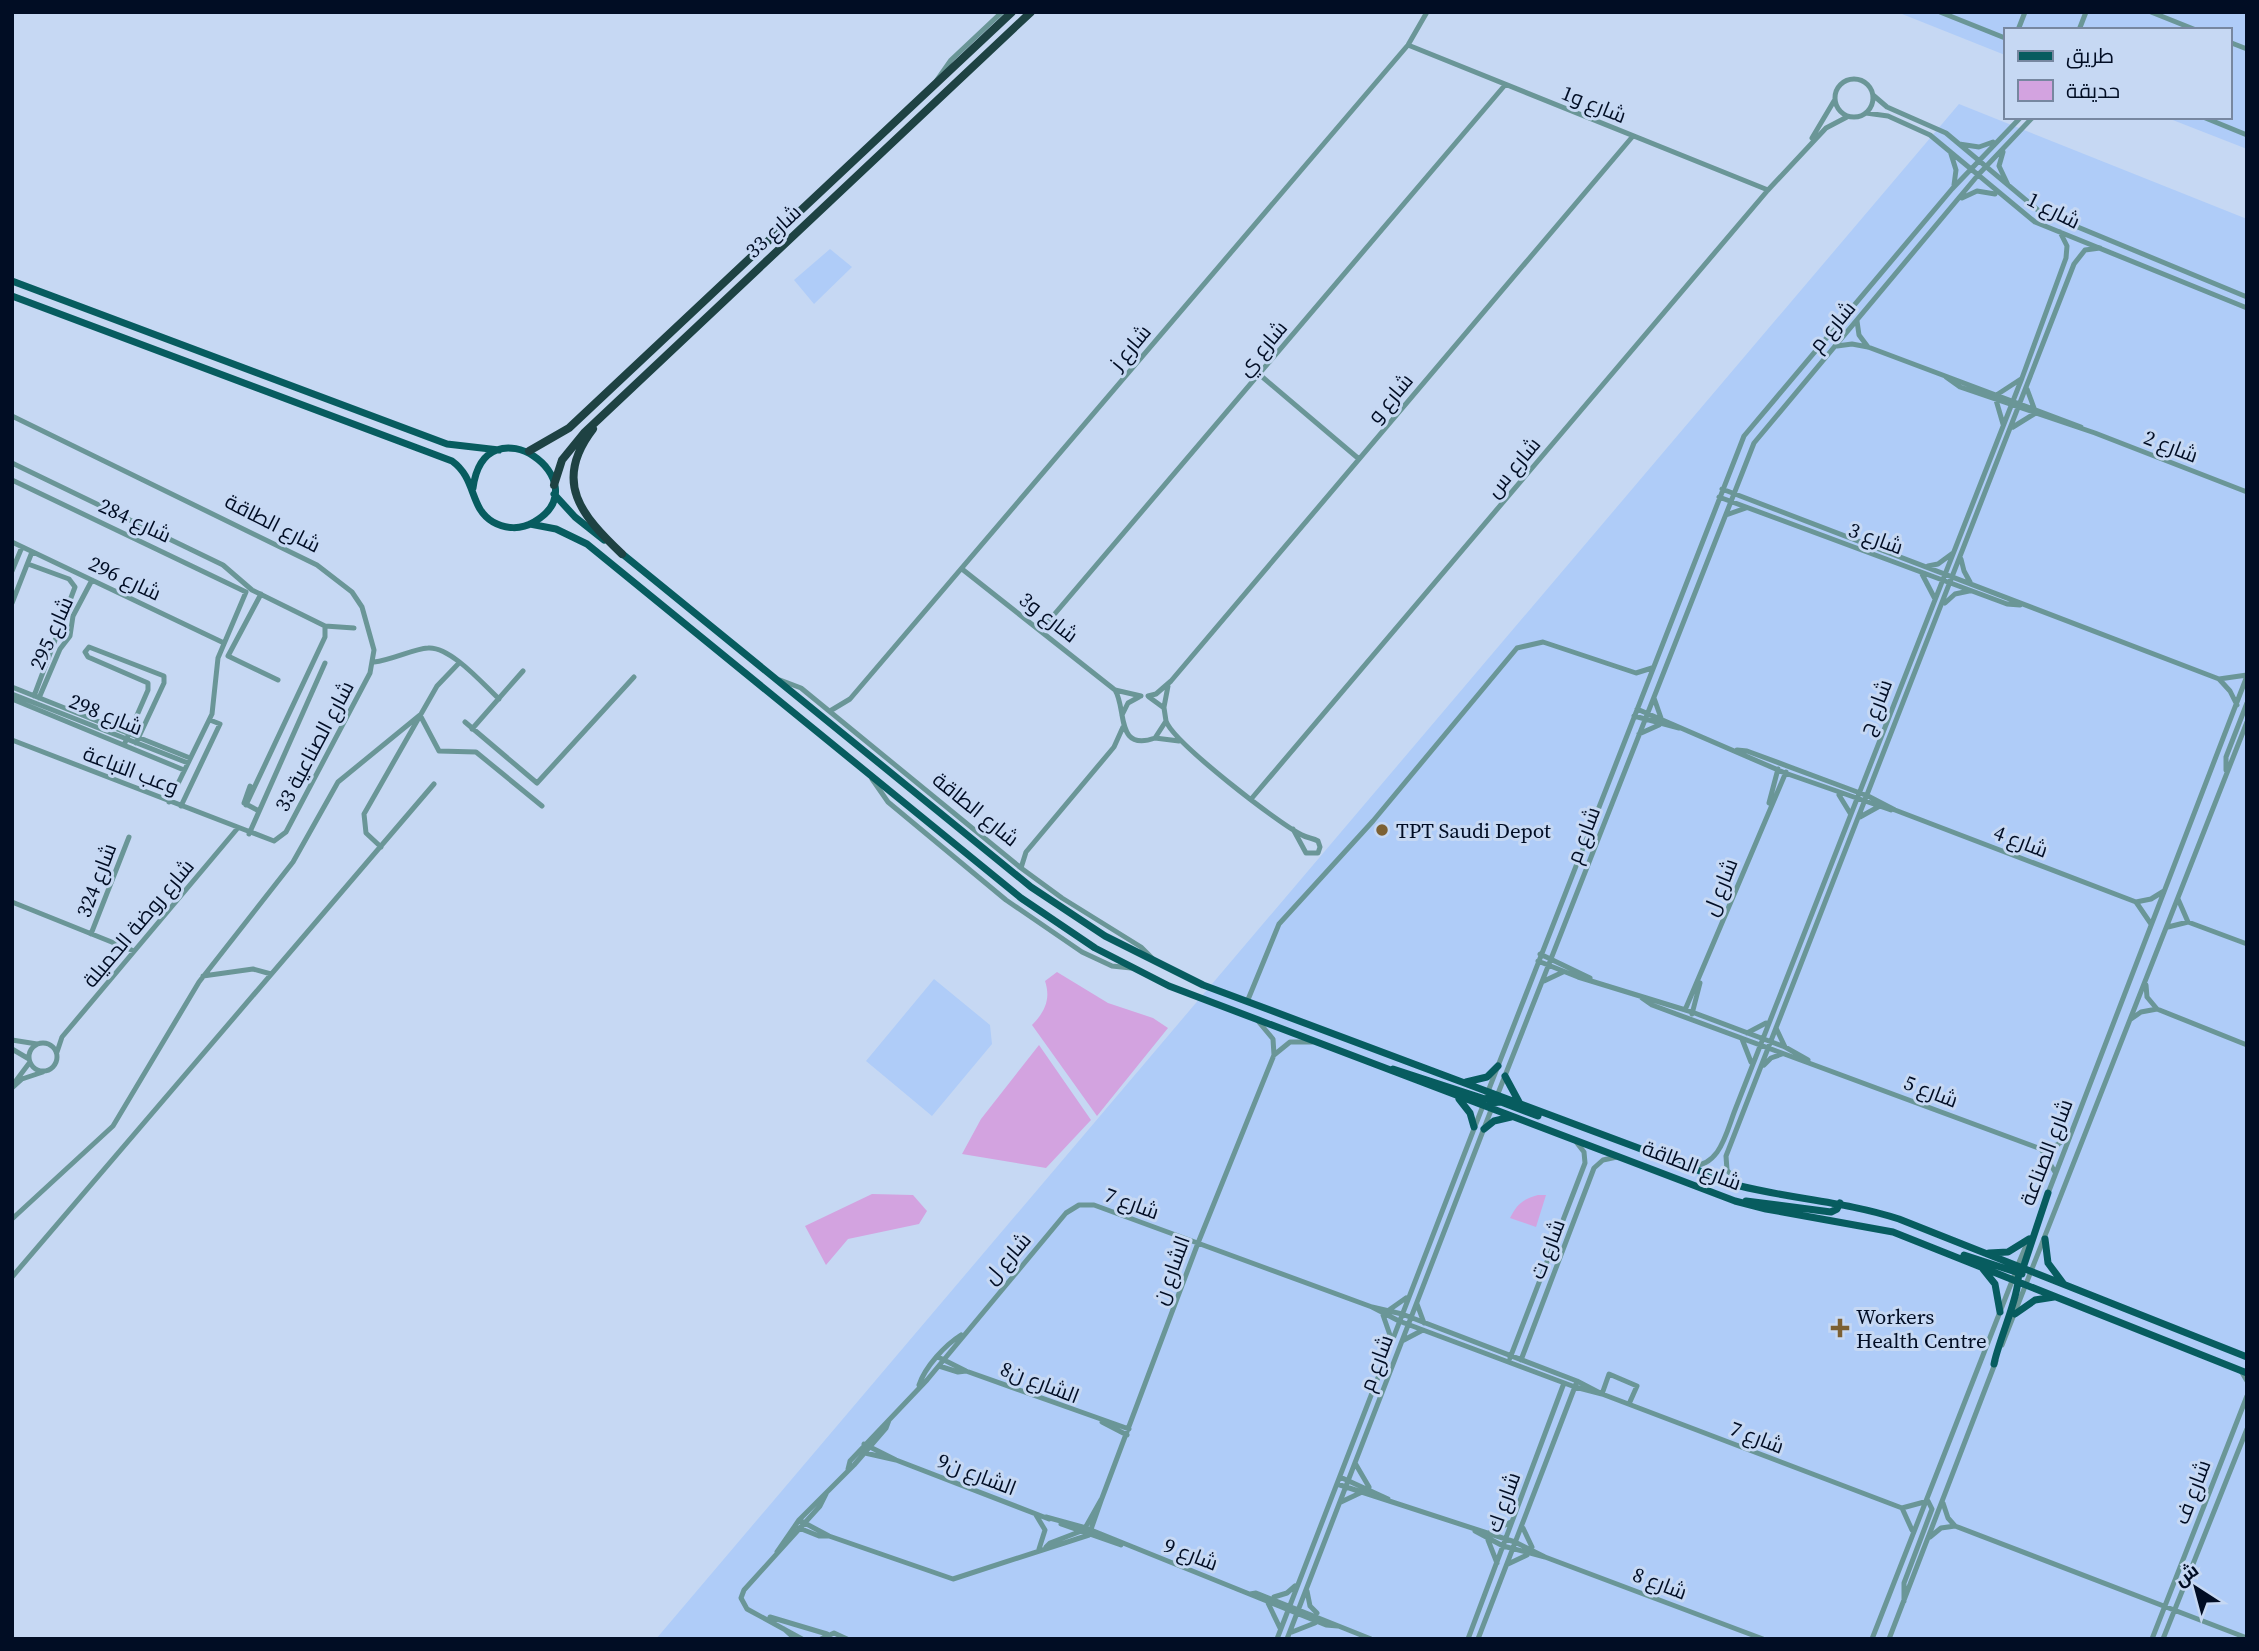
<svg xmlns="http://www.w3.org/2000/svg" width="2259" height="1651" font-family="'Source Serif 4',Cairo,serif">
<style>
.built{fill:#afccf8}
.green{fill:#d3a3e0}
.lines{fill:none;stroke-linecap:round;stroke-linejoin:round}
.minor{stroke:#6a9697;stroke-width:5}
.major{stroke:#075c5f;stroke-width:7}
.highway{stroke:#1e4243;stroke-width:8}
.poi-dot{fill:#7c6033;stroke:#c6d8f3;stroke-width:2.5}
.labels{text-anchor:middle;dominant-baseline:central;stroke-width:6;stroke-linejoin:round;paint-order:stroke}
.street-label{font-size:21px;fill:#010d24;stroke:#c6d8f3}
.poi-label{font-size:21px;fill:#010d24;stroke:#c6d8f3;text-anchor:start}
</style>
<rect width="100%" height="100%" fill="#c6d8f3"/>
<path class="built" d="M1897 12H2247V149L2165 117H2229V30H2005V55Z
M1959 104 2247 219V1639H656Z
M830 249 852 267 814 304 794 280Z
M934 979 990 1025 992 1044 932 1116 866 1061Z"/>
<path class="green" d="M1057 972 1108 1003 1153 1018 1168 1028 1097 1116 1032 1025C1045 1012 1051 999 1045 981Z
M1039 1045 1091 1120 1046 1168 962 1154 981 1119Z
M872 1194 913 1195 927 1211 919 1224 848 1239 826 1265 805 1226Z
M1538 1195H1546L1536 1227 1510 1218C1517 1204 1523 1199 1538 1195Z"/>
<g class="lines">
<path class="minor" d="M1940 12 2005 38
M2151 12 2196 30
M2018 30 2025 12
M2079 30 2086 12
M2229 42 2247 49
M1408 45 1768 190
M1835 98a19 19 0 1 1 38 0a19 19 0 1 1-38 0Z
M937 80 951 60 1002 12
M1873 95 1887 107 1946 133 2039 211 2247 297
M1866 113 1888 116 1930 135 2035 222 2247 308
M2203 117 2247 135
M1812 138 1834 101
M1959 144 1979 147 1993 142
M2003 152 1999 166 2008 185
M1951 154 1956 170 1954 185
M1962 198 1977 191 1995 194
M1857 321 1859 335 1868 347
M1837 346 1852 344 1868 347 2081 427
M1260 375 1359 459
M1946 377 1960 387 2095 433 2247 492
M2027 389 2034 408
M1998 394 2021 379
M1996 400 2003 424
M12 416 317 565 352 592 362 607 374 650 370 673 286 832 274 841 12 740
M2013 427 2034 414
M12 463 223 565 252 590 325 626V637L246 805
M12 480 246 592 218 658 212 714 169 802
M1722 489 2219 679 2230 691 2237 705
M1719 497 2007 604 2020 605
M1726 515 1746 508
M12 542 224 643
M1961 559 1964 571 1970 582
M28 564 69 579 75 587 34 696
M1928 566 1938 564 1953 553
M962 569 1115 690 1141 696
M12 571 22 547
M1922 574 1935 599
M261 594 228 656 278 680
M12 603 32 552
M1945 603 1955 594 1969 591
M325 626 354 628
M1041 630 1505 85
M374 662C392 660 413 649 428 648 450 646 483 684 499 699
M2219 679 2247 675
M780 680 801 688 1021 868 1062 898 1141 947 1152 958
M12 687 190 758
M1115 690C1127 709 1115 752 1155 738L1166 721 1164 708 1149 697
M12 694 188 763
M1148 696 1156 694 1171 681 1633 136
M39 698 60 649 70 636 73 616 92 580
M1654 698 1661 718
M12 699 184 770
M1164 707 1168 686
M1637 709 1785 773 1891 810
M830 711 850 699 1408 45 1427 12
M1122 715 1128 703 1139 697
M1634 716 1679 728
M1166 721C1173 742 1279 824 1302 835 1307 838 1313 838 1318 841L1320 847 1318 853H1306L1293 829
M465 722 537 783 634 677
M472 729 523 671
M1639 734 1659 725
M1155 738 1179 741
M124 745 148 690V683L88 657 85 652 89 647 164 676V683L136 743
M1737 750 1747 751 1868 796 1895 810 2136 902 2151 924
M2226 770V757L2247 703
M872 779 888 802 1006 900 1082 952 1112 966 1131 968
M250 786 244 803 259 811
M1839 795 1850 813
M1252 798 1768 190 1826 128 1847 117
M1769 803 1778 769
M181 806 220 724 210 720
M1860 817 1878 807
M249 834 325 663
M381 847 366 833 364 814 437 686 459 663
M1021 868 1026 852 1114 747 1123 727
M2178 899 2188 922
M12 902 134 951
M2136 902 2151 899 2164 891
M2168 927 2188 922 2247 944
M91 934 129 837
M1540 954 1590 978
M1538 961 1578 977 1692 1012 1785 1047 1808 1060
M203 976 253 969 271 974
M1544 981 1563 972
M2146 985 2147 997 2157 1009 2247 1045
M1642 998 1652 1005 2041 1149 2057 1145 2066 1138
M1247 1002 1279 924 1373 821 1517 648 1543 642 1636 673 1652 668
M1685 1010 1786 772
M1692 1014 1700 983
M2131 1019 2141 1012 2157 1009
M1258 1021 1273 1039 1274 1055
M1776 1028 1785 1047
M1747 1033 1766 1023
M1742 1039 1751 1062
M12 1040 37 1044
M29 1057a14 14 0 1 1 28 0a14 14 0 1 1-28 0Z
M12 1049 29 1059
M57 1052 62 1037 237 829
M1764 1065 1771 1058 1782 1054
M15 1082 30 1062
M12 1088 22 1079 43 1072
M1487 1094 1744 436 1952 189 2021 117
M1497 1096 1754 443 1978 175 2033 117
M2041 1149 2055 1172
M1690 1166C1720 1167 1726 1133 1735 1110L2022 378 2066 258 2067 246 2060 232
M1738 1183 1727 1170 1726 1156 2074 264 2085 250 2100 248
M2047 1196 2247 676
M12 1219 113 1126 199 982 293 862 338 782 420 715 439 751 476 752 542 806
M2017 1267 2028 1241
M12 1277 434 784
M1417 1304 1424 1323
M1372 1307 1399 1321 1575 1387 1602 1394 1902 1508 1928 1501 1932 1509 1904 1583V1601
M1389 1310 1406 1298
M1383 1315 1391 1338
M1402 1341 1421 1331
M2002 1345 2247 722
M938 1357 966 1371 1129 1429
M1510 1358 1585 1163 1584 1152 1577 1143
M1521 1360 1594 1168 1603 1160 1617 1157
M939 1366 958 1372 966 1371
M2241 1371 2247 1381
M919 1385C925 1367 945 1345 961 1335
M1602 1394 1609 1374 1637 1386 1629 1404
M1102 1422 1127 1435
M864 1444 896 1460 1049 1519
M865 1453 896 1460
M1355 1463 1369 1487
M848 1469 850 1461 927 1380 1066 1213 1079 1205H1094L1372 1307 1402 1314 1577 1381 1602 1394
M1340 1477 1388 1499
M1337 1484 1515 1542 1545 1557
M1341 1502 1360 1493
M1943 1503 1948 1518 1955 1526 2247 1638
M1902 1508 1912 1530
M1036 1515 1045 1530 1039 1549
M1046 1517 1086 1528 1326 1625 1338 1626
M799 1520 829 1536 953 1579 1089 1535 1102 1498
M1061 1524 1121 1545
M799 1528 819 1536H829
M1523 1528 1532 1547
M1475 1531 1503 1546 1545 1557 1763 1639
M1489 1533 1511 1522
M1930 1537 1941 1528 1955 1526
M1488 1540 1497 1563
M1046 1547 1050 1543 1084 1530 1102 1498 1198 1243 1274 1055 1290 1042H1312
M777 1552 799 1520 854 1465 886 1428 889 1420
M1508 1564 1527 1555
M1307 1591 1310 1606 1317 1613
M1250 1594 1256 1593 1371 1639
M1274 1597 1287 1593 1295 1586
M1268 1603 1280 1628
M770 1617 827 1634
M784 1629 795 1639
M1292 1632 1315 1623
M802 1639 747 1609 741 1598 744 1590 820 1506 826 1494
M821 1639 834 1633 847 1639
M1277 1639 1484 1103
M1287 1639 1493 1105
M1468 1639 1564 1383
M1478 1639 1576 1384
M1872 1639 2014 1276
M1889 1639 1996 1361
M2152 1639 2247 1396
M2163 1639 2247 1429"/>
<path class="major" d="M12 281 447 444 499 450
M12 296 452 461C477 479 469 508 493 522 505 529 521 530 534 522 603 482 485 398 473 488
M554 494 575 517 604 540
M530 524 556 529 587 544 1021 898 1095 948 1169 986 1735 1201 1766 1209 1893 1232 2247 1373
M620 552 1031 887 1105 936 1203 985 1740 1186C1793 1199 1847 1202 1899 1219L2247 1357
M1393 1069 1485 1099 1497 1096
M1505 1076 1519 1102
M1466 1082 1487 1077 1498 1066
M1459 1099 1470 1113 1474 1127
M1490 1103 1501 1102 1538 1116
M1484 1129 1494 1121 1511 1117
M1746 1201 1831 1212 1837 1209 1840 1203
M2045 1239 2048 1263 2063 1283
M1989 1253 2008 1252 2029 1239
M1964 1255 2022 1274
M1983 1269 1995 1284 2000 1312
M2022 1271 2048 1193
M2015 1314 2035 1300 2054 1297
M1994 1364C1998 1341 2025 1284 2017 1267"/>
<path class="highway" d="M593 429C552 482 582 516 622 554
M529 451 569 428 1012 12
M554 485 562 460 584 433 1031 12"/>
</g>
<g class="poi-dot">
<circle cx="1382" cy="830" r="7"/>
<path d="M1836.5 1317.5h7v7h7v7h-7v7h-7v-7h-7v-7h7z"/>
</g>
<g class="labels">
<g class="street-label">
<text transform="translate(1594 104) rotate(22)">شارع و1</text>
<text transform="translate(2054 210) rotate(27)">شارع 1</text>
<text transform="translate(773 231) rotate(-43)">شارع 33</text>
<text transform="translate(1832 326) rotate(-50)">شارع م</text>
<text transform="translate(1130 347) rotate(-50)">شارع ز</text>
<text transform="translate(1262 348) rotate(-50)">شارع ي</text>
<text transform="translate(1390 398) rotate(-50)">شارع و</text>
<text transform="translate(2171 446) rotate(21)">شارع 2</text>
<text transform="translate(1513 467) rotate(-50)">شارع س</text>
<text transform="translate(135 520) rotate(25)">شارع 284</text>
<text transform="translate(273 523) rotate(27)">شارع الطاقة</text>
<text transform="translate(1876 538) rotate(20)">شارع 3</text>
<text transform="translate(125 578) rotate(25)">شارع 296</text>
<text transform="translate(1049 617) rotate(38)">شارع و3</text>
<text transform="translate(51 633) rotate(-66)">شارع 295</text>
<text transform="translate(1875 707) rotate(-69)">شارع ج</text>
<text transform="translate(106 714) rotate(22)">شارع 298</text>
<text transform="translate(314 746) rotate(-62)">شارع الصناعية 33</text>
<text transform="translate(131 770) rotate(21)">وعب النباعة</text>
<text transform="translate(976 809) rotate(39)">شارع الطاقة</text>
<text transform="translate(1583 835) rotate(-69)">شارع م</text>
<text transform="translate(2021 841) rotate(21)">شارع 4</text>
<text transform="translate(96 880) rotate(-69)">شارع 324</text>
<text transform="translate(1720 887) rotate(-68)">شارع ل</text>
<text transform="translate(138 923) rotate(-50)">شارع روضة الحميلة</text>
<text transform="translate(1931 1091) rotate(21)">شارع 5</text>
<text transform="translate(2046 1152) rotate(-69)">شارع الصناعة</text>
<text transform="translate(1692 1165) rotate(21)">شارع الطاقة</text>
<text transform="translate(1132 1203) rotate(20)">شارع 7</text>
<text transform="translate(1547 1249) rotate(-69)">شارع ت</text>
<text transform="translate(1007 1258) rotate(-49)">شارع ل</text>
<text transform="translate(1171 1270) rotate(-70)">الشارع ن</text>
<text transform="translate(1376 1363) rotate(-69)">شارع م</text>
<text transform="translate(1040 1382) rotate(21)">الشارع ن8</text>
<text transform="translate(1757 1437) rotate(21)">شارع 7</text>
<text transform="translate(977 1474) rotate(21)">الشارع ن9</text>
<text transform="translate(2192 1492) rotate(-69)">شارع ف</text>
<text transform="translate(1503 1502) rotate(-70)">شارع ك</text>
<text transform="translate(1191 1554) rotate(21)">شارع 9</text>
<text transform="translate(1660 1583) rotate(21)">شارع 8</text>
</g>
<g class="poi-label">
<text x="1396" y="830">TPT Saudi Depot</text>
<text x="1856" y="1316">Workers<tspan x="1856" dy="24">Health Centre</tspan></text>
</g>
</g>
<rect width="2259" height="1651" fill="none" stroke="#010d24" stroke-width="28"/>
<rect x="2004" y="28" width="228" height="91" fill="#c6d8f3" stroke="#7787a0" stroke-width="2"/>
<rect x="2018" y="51" width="35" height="10" fill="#075c5f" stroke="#7787a0" stroke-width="2"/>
<text x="2066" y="63" font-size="21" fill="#010d24">طريق</text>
<rect x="2018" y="80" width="35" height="21" fill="#d3a3e0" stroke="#7787a0" stroke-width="2"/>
<text x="2066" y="98" font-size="21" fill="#010d24">حديقة</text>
<g transform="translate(2196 1588) rotate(324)" stroke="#c6d8f3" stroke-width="5" paint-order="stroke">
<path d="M0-5L12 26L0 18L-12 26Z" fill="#010d24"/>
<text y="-10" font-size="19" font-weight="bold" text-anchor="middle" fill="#010d24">ش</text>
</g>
</svg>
